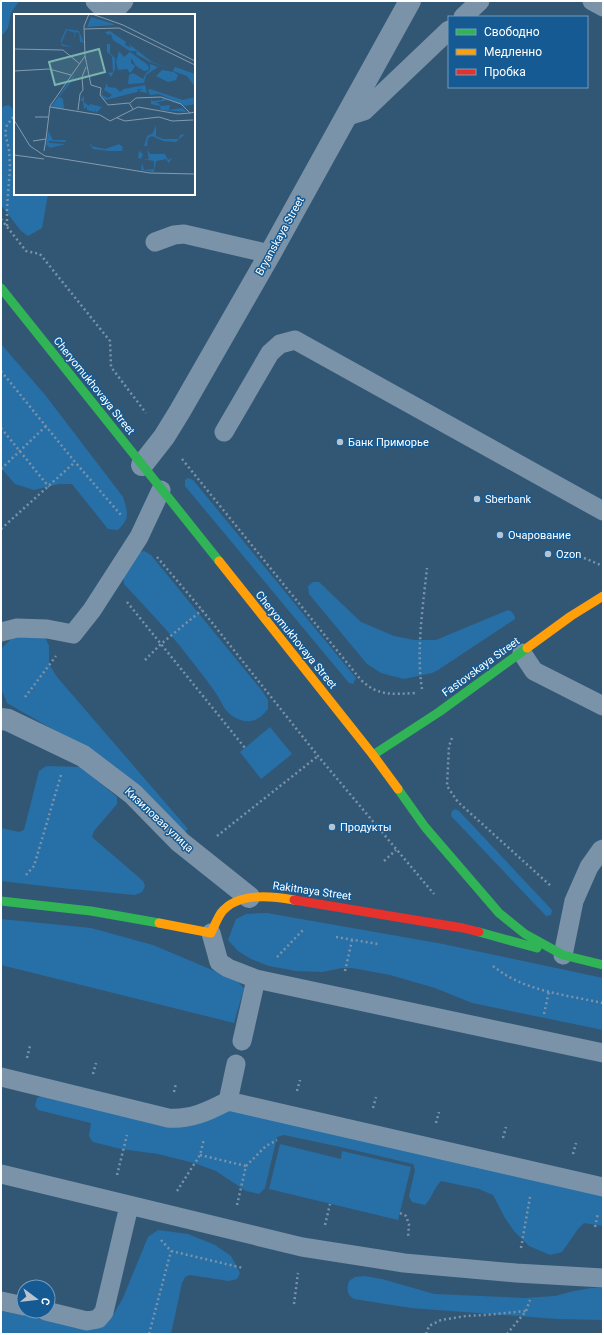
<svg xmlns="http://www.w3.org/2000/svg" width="604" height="1335" font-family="Roboto,sans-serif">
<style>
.green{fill:#276fa7}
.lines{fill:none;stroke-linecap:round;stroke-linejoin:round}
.path{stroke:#7a93a8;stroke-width:2.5;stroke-dasharray:2 3;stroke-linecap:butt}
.lane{stroke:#7a93a8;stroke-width:19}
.street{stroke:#7a93a8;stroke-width:22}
.fast{stroke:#30b455;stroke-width:9}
.slow{stroke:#ff9f0a;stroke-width:9}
.jam{stroke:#e5322d;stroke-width:9}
.poi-dot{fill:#b7c4cf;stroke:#155a92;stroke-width:1.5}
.labels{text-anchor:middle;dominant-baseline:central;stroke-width:3;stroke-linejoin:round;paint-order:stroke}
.street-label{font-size:11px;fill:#fff;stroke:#155a92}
.poi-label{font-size:11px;fill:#fff;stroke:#155a92;text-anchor:start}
.inset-road{fill:none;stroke:#849aac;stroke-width:1}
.view{fill:#7bb4af;fill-opacity:0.15;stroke:#7bb4af;stroke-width:2}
.inset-edge{fill:none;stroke:#fff;stroke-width:2}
</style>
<rect width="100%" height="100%" fill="#325775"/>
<path class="green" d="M1 1H19L11 13 8 28 1 37Z
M9 105 15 111V194H48L42 228 28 236 21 231 1 205V109L4 106Z
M1 344 46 396 123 497C128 513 130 518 118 530L108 529 72 484H59L34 490 15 484 1 468Z
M188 478 193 480 356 678 353 684 349 683 185 486V480Z
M144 551 151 555 263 692 268 700V709C259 721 248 725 234 717 225 712 222 703 217 695 206 678 192 662 180 646 163 625 143 605 124 584L123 574 135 553Z
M313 582H319L361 622 394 636 414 640H436L508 610 512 612 515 617V619L438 670 432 673 404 679 381 673 367 664 309 594 308 586Z
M18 632H43L49 646V664L57 677 188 829 184 833 80 745 7 703 1 688V649Z
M270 727 292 754 261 779 240 752Z
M46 766 81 767 117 797V804L94 831 92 837 143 881 145 886 142 892 135 895 61 888 1 881V828L19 832 24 830 39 771Z
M455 809 459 811 552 910 551 915 546 916 452 817 451 815 452 811Z
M267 913 443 944 603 978V1030L472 1003 435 988 390 975 352 968H342L322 972 296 971 269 966 251 959 238 951 228 940 236 919 246 914Z
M1 919 91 928 153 945 236 980 244 988 234 1023 1 965Z
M42 1095 165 1125 230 1109 549 1181 603 1196V1226L584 1223 578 1229 562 1252 550 1255 529 1246 514 1231 505 1218 493 1195 479 1189 441 1181C434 1188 432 1198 425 1205L412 1202 409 1196 415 1170 413 1164 345 1148 284 1135 277 1137 265 1188 259 1194 246 1191 216 1171 194 1163 158 1154 121 1149 93 1142 89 1136 91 1123 38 1110 35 1106 37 1098Z
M280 1144 341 1159 342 1151 411 1167 398 1220 269 1189Z
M158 1230 188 1234 215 1245 231 1256 240 1273 237 1279 229 1281 190 1275 185 1277 182 1283 171 1334H1V1311L91 1329 102 1326 113 1315 123 1298 148 1237Z
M364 1276 382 1279 434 1294 525 1298 555 1296 574 1291 591 1288H603V1320L557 1319 411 1308 354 1299C346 1294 347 1289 349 1281L355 1277Z"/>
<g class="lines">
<path class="path" d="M1 219 26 251 40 254 110 341 111 367 146 413
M7 226V208L10 168 9 149 5 133 7 125 15 115
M1 371 75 462 121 515
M1 428 49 487
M182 459 361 680C379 697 393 694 416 693
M1 469 46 426
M1 529 75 462
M157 557 202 610 318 756 434 894
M584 558 603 566
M127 602 245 748
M145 660 161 644 202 610
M422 689C416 653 423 605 427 568
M25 697 56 656
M452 738 449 746 447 786 458 802 552 887
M217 836 318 756
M384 861 396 850
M26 875 34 866 61 775
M336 937 378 944
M277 957 303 930
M493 966C523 991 566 995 603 1003
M345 971 352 940
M544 1014 549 991
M27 1058 30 1046
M93 1074 96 1063
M297 1091 300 1080
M174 1092 176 1083
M373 1108 376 1097
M436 1123 439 1112
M503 1138 506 1127
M573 1154 576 1143
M200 1155 246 1166
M117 1175 127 1135
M177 1191 200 1155 204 1139
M237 1205 246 1166 266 1146 277 1140
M400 1213 406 1216 409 1224 408 1238
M325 1225 330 1204
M595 1227 598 1213
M161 1240 171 1251 243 1268
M521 1248 530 1197
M294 1304 298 1273
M149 1334 171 1251
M426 1334 429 1326 441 1320 466 1316 486 1315 526 1311
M507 1334 526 1311 530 1300"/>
<path class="lane" d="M95 1 109 15
M592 1 603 7
M111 15 124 1
M463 17 480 1
M345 117 364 111 449 30
M155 242 174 235 184 234 270 254
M224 432 270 353 280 344 295 340 603 511
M1 632 17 628 47 629 73 634 92 610 139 537 161 490
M522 653 534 671 603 706
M211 933 219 962 228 968 256 979 603 1053
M563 955 574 901 589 867 601 850 603 849
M242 1041 256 979
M1 1077 168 1118C190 1120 209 1111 228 1101L603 1187
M228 1101 236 1064
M1 1174 302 1247 404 1263 516 1273 603 1278
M1 1301 24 1306
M46 1311 87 1321 98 1319 104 1312 129 1206"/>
<path class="street" d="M142 465 164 437 180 411 270 254 410 1
M1 719 8 720 83 756 133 794 180 842 249 897"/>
<path class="fast" d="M1 288 219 561
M373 755 439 712 527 648
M398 789 425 827 499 913 525 934 563 955 603 965
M1 901 91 911 159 923
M479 932 537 948"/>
<path class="slow" d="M219 561 373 755 398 789
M527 648 571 616 603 596
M159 923 211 933C214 927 217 919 221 913 237 892 271 896 294 900"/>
<path class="jam" d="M294 900 463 928 479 932"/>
</g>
<g class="poi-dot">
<circle cx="340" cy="442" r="4"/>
<circle cx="477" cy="499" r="4"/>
<circle cx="500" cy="535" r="4"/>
<circle cx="548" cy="554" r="4"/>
<circle cx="332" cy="827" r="4"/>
</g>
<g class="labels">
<g class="street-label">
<text transform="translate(280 236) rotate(-61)">Bryanskaya Street</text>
<text transform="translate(94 386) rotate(51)">Cheryomukhovaya Street</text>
<text transform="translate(296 640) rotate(51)">Cheryomukhovaya Street</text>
<text transform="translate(481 667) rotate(-36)">Fastovskaya Street</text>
<text transform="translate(159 820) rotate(43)">Кизиловая улица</text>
<text transform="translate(312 891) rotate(8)">Rakitnaya Street</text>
</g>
<g class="poi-label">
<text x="348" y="442">Банк Приморье</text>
<text x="485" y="499">Sberbank</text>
<text x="508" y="535">Очарование</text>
<text x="556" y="554">Ozon</text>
<text x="340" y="827">Продукты</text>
</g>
</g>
<g transform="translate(14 14)">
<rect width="181" height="181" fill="#325775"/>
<path d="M77 3 100 10V11L73 13ZM52 15 65 17 70 29 66 28 65 19 58 17 62 19 59 27 61 19 53 16 47 30 59 33 48 32 47 30V26ZM96 17 112 28 111 31 117 34 115 30 138 48 158 55 136 48 122 40 123 37H116L99 26 97 20 94 21 91 18ZM93 30H96V39L101 44V55L97 63 94 59 99 58 98 42 93 38ZM105 37 110 43 116 38 134 51 135 56 130 57 122 52 117 44V49L121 52 118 57 116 59 113 55 104 56 102 48ZM136 50 144 53 132 61 130 69 114 70 115 61 119 59 129 65 132 59 136 56ZM161 53 181 60V73L173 62 159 57ZM148 56 160 58 164 61 162 66 154 68 142 62ZM60 61 59 66 45 83 49 85 50 95 37 93ZM93 69 94 73 102 74 106 78 110 75 131 71 133 79 124 77 129 75H124L123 78 91 86 87 81 89 76 88 81 94 84 98 81 90 76ZM136 75 169 86 181 83V90L171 92 145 80 136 81 134 76ZM70 82V88L75 92 76 90 88 93 82 99V95L81 98 73 96V93L70 95 69 87 66 86ZM137 84 138 87 148 86V84L154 86 140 89H144L147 92 156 91 155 96 168 94 173 98 147 96 146 92 137 90ZM142 111V122L149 125H165L166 121 171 120 162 128 149 127 138 122 134 124 133 132H130L133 122 139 119ZM34 117 39 126H52L51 128 34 127 36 129 52 130 36 134 33 131 32 134ZM78 129 77 132 91 135 105 130 109 133 108 137H95L79 135 76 131ZM133 135 136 140H151L154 146 158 144 155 149 152 145 142 147 140 158 127 156 128 149 130 156 140 155V147L124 144 125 137 129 140 127 145H135Z" fill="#276fa7"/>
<path class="inset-road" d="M78 0 109 11 181 47M70 15 105 14 181 51M0 35 49 36 66 50M71 42 77 71 87 74 86 81 94 91 115 89 119 95M0 57 35 55 57 61M116 89 122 84 147 83 167 90 176 99 181 98M36 93 86 101 96 107 124 93 164 100 176 99M64 96 66 80 69 76 68 63 72 53M21 103H34M103 104 111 107 145 103 158 107 179 106M0 106 16 132 31 142 136 159 181 160M19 127 32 125 36 92 71 42 70 12 75 0M30 137 32 125M0 141 30 145"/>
<path class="view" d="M85 35 91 58 41 71 35 48Z"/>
<rect width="181" height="181" class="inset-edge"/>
</g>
<rect width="604" height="1335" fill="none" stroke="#ffffff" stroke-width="4"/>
<rect x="448" y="16" width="140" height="72" fill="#155a92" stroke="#739cbe"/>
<rect x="456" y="29" width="20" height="6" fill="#30b455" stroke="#739cbe"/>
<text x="484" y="36" font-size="12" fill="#ffffff">Свободно</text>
<rect x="456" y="49" width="20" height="6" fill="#ff9f0a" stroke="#739cbe"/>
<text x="484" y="56" font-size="12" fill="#ffffff">Медленно</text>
<rect x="456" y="69" width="20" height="6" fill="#e5322d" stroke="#739cbe"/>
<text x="484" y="76" font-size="12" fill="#ffffff">Пробка</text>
<g transform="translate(36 1299) rotate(105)"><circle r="19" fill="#155a92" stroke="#739cbe"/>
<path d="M0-3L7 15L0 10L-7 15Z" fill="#b7c4cf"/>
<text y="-6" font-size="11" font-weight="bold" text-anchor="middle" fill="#ffffff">С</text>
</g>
</svg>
